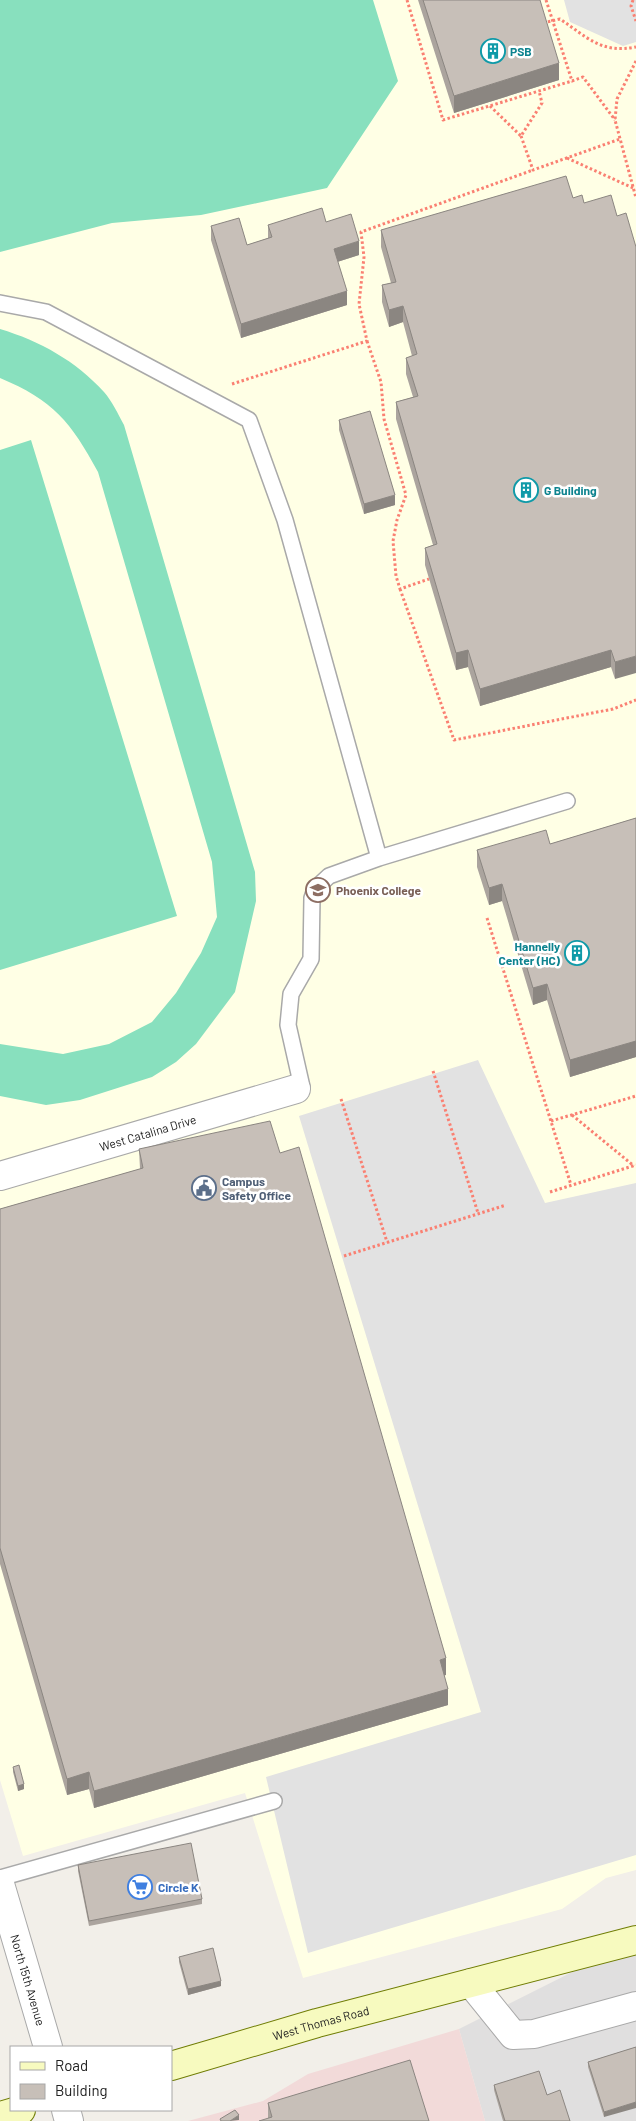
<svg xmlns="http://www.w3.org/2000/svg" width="636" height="2121" font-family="Barlow,sans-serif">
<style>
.residential{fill:#e0dfdf}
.commercial{fill:#f2dad9}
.education{fill:#ffffe5}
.pitch{fill:#88e0be}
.parking{fill:#e2e2e2}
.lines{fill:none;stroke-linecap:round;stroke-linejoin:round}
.service-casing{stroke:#a9a9a9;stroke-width:18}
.minor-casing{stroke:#a9a9a9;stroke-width:30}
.tertiary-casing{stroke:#a9a9a9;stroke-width:30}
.secondary-casing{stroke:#707d05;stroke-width:30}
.path{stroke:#fa8072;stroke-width:3;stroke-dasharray:2.5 2.5;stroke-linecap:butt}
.service{stroke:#fff;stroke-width:15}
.minor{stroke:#fff;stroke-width:28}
.tertiary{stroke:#fff;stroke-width:28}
.secondary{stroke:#f7fabf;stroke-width:28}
.wall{fill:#aba49e}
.shaded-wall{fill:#8b8681}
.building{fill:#c7bfb8;stroke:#8b8681}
.labels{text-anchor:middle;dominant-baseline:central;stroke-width:5;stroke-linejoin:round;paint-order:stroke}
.culture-label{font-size:12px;font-weight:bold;fill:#0d838f;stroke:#fff;text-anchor:start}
.education-label{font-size:12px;font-weight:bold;fill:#785e54;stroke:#fff;text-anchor:start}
.street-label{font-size:12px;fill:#222;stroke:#fff}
.service-label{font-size:12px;font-weight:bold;fill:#4e5e75;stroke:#fff;text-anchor:start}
.shop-label{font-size:12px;font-weight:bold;fill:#366cbe;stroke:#fff;text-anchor:start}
</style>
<rect width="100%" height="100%" fill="#f2efe9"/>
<path class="residential" d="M636 1940V2121H485L459 2029Z"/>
<path class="commercial" d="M459 2029 485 2121H188L263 2101 308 2074Z"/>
<path class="education" d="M0 0H636V1870L606 1878 562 1909 303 1978 245 1793 23 1856 0 1780Z"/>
<path class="pitch" d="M0 0H373L398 81 327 188 201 215 112 223 0 252Z
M0 329C40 341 76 361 104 392 112 401 118 414 124 425L255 872 256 901 235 992 196 1044 176 1062 152 1077 80 1100 46 1105 0 1096V1044L63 1054 109 1044 152 1022 176 993 201 953 217 917 212 862 98 472C71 422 53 400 0 378Z
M31 440 177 916 0 970V450Z"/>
<path class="parking" d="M564 0H636V42L623 46 570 22Z
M478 1060 545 1203 636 1183V1855L308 1953 266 1777 481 1712 299 1116Z"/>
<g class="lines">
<defs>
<path id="service" d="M0 303 46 312 249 420 285 520 379 858 329 876 315 889 312 898 311 959 291 994 288 1025 302 1087
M379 858 567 801
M0 1878 274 1801"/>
<g id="minor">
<path id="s1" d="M0 1176 296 1089"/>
<path d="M471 1983 513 2035 534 2034 636 2006"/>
</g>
<g id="tertiary">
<path id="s2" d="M0 1884 48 2047"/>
<path d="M66 2110 69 2121"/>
</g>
<g id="secondary">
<path id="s3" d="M171 2066 317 2023 636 1940"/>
<path d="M0 2116 21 2110"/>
</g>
</defs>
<use href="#service" class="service-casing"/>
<use href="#minor" class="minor-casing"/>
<use href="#tertiary" class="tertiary-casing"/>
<use href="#secondary" class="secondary-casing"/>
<path class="path" d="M407 0 443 120 572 81
M546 0 572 81 583 77 615 120
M633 0 631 6 636 21
M543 23 560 19C587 37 601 54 636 47
M636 61 617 99 615 120 636 198
M490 106 521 136 542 103 539 91
M521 136 533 170 620 139
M567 158 633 188
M367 341 381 382 384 419 406 495 397 520 393 541 396 576 400 589 429 579
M232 384 367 341 359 304 364 257 361 232 533 170
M400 589 454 740 613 709 636 700
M487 918 571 1185
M433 1071 478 1213
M341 1099 387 1242
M572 1115 634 1166
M551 1121 636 1096
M550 1192 636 1165
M344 1256 506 1205"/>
<use href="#service" class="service"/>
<use href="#minor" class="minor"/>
<use href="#tertiary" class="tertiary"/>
<use href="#secondary" class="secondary"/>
</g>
<path class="wall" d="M418 0H540L559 80 454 113Z
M573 198 584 203 617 216 615 679 611 667 480 706 468 667 456 670 425 565V548L433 545 396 419V402L413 397 406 374V358L412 356 403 322 389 327 382 302V285L391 283 381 247V230Z
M326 222 359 255 337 262 347 305 241 338 211 240V226L247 245 268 238V225Z
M339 420 395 505 364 514 339 430Z
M636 818V1057L570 1077 547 1000 533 1005 502 901 489 905 477 867V850L550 844Z
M139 1149 446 1675H444L448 1705 94 1808 89 1789 67 1795 0 1564V1209L140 1169Z
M13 1767 24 1789 18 1791 13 1772Z
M78 1865 202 1899V1904L89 1926 78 1871Z
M179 1957 221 1986 188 1995 179 1962Z
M636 2047 604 2117 588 2067V2062Z
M494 2085 547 2095 570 2121H503L494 2090Z
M268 2103 429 2121 268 2118Z"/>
<path class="shaded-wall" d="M559 63V80L454 113V96Z
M359 241V255L334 263V249Z
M347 291V305L241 338V324Z
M403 306V322L389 327V310Z
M395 495V505L364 514V504Z
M468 650V667L456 670V653Z
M611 650V667L480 706V689Z
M636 656V673L615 679V662Z
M502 884V901L489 905V888Z
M547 984V1000L533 1005V988Z
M636 1041V1057L570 1077V1060Z
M446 1658V1675L440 1677V1660Z
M448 1689V1705L94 1808V1791Z
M89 1772V1789L67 1795V1779Z
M24 1784V1789L18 1791V1786Z
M221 1981V1986L188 1995V1989Z
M636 2102V2108L604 2117V2112Z
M239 2115V2120L230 2121Z"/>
<path class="building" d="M423 0H540L559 63 454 96Z
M566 176 573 198 582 195 584 203 611 195 617 216 626 213 636 247V656L615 662 611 650 480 689 468 650 456 653 425 548 437 544 396 402 418 396 406 358 417 354 403 306 389 310 382 285 396 282 381 230Z
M322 208 326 222 351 214 359 241 334 249 347 291 241 324 211 226 239 218 247 245 272 237 268 225Z
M370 411 395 495 364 504 339 420Z
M636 818V1041L570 1060 547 984 533 988 502 884 489 888 477 850 546 830 550 844Z
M270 1121 280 1153 299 1147 446 1658 440 1660 448 1689 94 1791 89 1772 67 1779 0 1548V1209L143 1168 139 1149Z
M19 1765 24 1784 18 1786 13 1767Z
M191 1843 202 1899 89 1921 78 1865Z
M213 1948 221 1981 188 1989 179 1957Z
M636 2047V2102L604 2112 588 2062Z
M410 2060 429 2121H259L272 2117 268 2103Z
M539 2071 547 2095 560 2090 570 2121H505L494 2085Z
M235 2110 239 2115 230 2121H221L220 2119Z"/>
<defs>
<symbol id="building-ring" viewBox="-11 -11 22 22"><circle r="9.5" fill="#fff" stroke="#0f9aa8" stroke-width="1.5"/><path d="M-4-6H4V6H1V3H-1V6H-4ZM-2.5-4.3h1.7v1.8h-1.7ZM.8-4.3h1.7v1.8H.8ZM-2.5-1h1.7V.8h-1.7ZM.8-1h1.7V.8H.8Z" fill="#0f9aa8"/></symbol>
<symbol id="university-ring" viewBox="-11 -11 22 22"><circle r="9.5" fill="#fff" stroke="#8d6e63" stroke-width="1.5"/><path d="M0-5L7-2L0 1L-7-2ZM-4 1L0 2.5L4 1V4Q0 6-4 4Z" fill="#8d6e63"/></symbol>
<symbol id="civic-ring" viewBox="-11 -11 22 22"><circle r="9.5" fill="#fff" stroke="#5c6f8a" stroke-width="1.5"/><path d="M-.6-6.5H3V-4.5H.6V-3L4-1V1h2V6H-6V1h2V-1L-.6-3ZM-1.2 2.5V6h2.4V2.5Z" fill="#5c6f8a"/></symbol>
<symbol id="supermarket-ring" viewBox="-11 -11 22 22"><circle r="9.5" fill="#fff" stroke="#3f7fe0" stroke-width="1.5"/><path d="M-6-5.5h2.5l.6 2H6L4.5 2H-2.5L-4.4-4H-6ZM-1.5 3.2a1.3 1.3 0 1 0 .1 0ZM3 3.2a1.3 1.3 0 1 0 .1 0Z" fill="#3f7fe0"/></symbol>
</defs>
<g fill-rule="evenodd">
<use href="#building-ring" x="479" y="37" width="28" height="28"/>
<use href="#building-ring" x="512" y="476" width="28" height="28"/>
<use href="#university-ring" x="304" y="876" width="28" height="28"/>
<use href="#building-ring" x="563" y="939" width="28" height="28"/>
<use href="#civic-ring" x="190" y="1174" width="28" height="28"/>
<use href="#supermarket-ring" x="126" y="1873" width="28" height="28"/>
</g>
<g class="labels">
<g class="culture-label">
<text x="510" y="51">PSB</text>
<text x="544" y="490">G Building</text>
<text x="560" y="946" text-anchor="end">Hannelly<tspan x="560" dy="14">Center (HC)</tspan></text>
</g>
<g class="education-label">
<text x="336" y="890">Phoenix College</text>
</g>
<g class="street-label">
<text stroke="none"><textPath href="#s1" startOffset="154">West Catalina Drive</textPath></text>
<text stroke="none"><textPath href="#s2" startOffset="100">North 15th Avenue</textPath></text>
<text stroke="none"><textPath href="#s3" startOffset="156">West Thomas Road</textPath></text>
</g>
<g class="service-label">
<text x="222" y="1181">Campus<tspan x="222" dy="14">Safety Office</tspan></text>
</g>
<g class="shop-label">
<text x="158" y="1887">Circle K</text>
</g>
</g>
<rect x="10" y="2046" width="162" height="65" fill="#ffffff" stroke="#a7a7a7"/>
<rect x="20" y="2062" width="25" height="8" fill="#f7fabf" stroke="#a7a7a7"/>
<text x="55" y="2071" font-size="15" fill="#222222">Road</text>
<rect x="20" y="2084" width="25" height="15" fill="#c7bfb8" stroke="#a7a7a7"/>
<text x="55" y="2096" font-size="15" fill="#222222">Building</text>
</svg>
